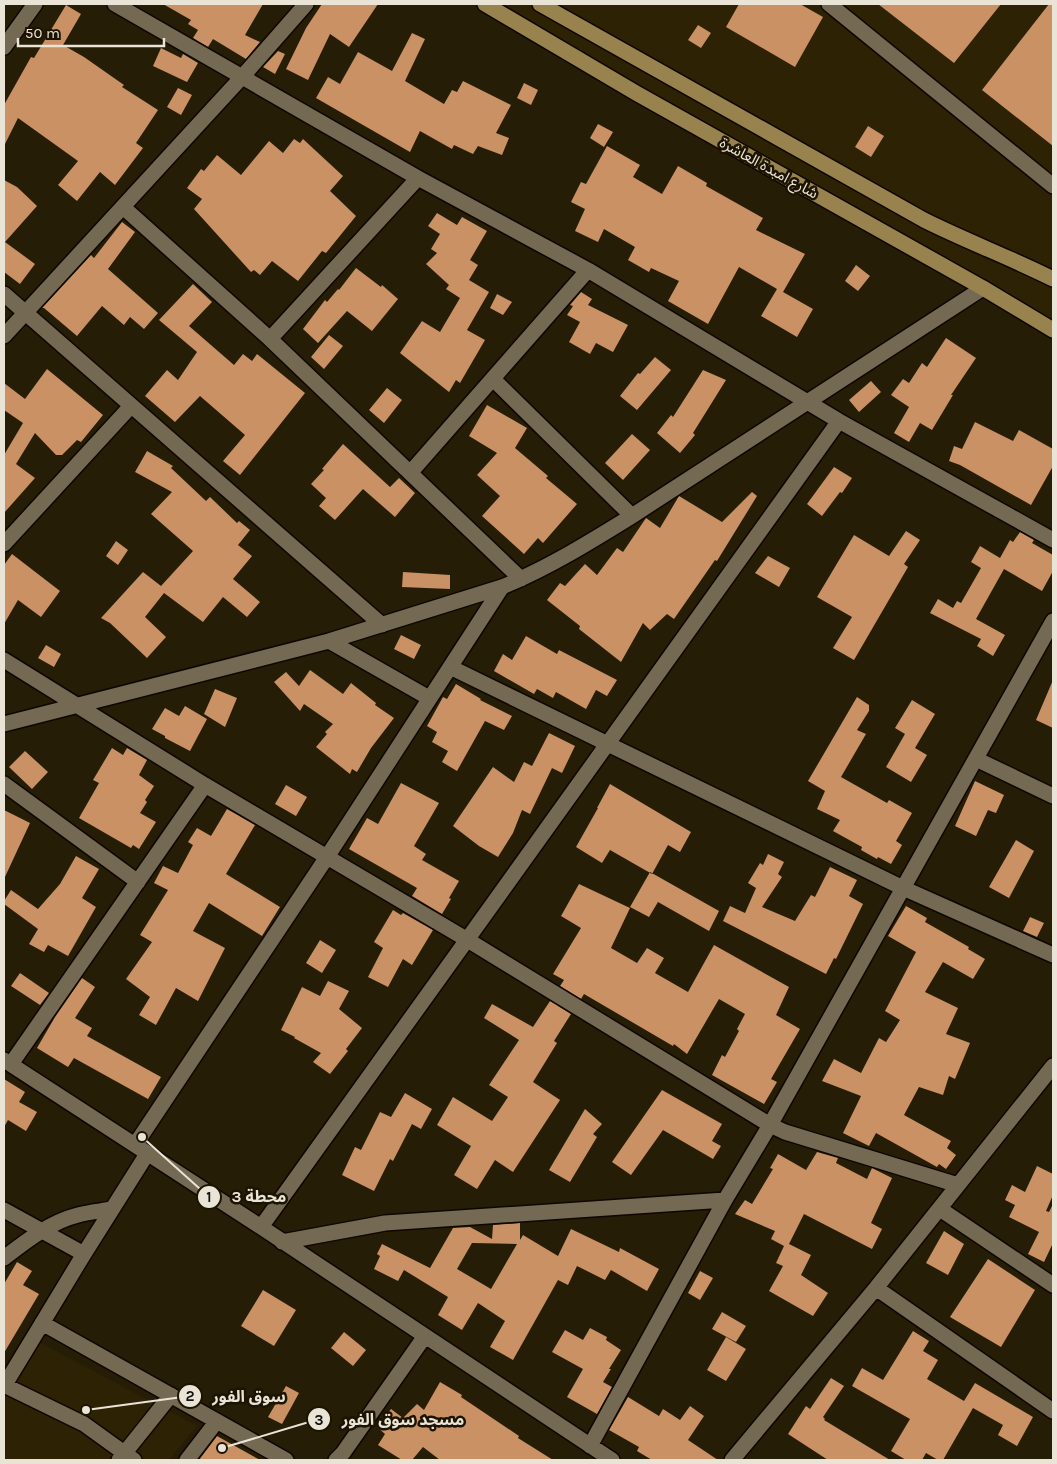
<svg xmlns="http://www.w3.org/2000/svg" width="1057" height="1464" font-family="Karla,'Noto Sans Arabic',sans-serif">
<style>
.built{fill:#2e2205}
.building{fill:#c99164;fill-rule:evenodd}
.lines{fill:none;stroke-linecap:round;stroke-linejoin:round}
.minor-casing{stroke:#0f0700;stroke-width:18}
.major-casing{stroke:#0f0700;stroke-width:18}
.minor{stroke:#746952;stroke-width:15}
.major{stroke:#98834e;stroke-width:15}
.labels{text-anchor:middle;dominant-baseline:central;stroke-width:5;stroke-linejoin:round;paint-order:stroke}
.street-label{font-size:15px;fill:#eae4d7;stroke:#1c1301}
.leader{fill:none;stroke:#eae4d7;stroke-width:2}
.callout-dot{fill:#eae4d7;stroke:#1c1301;stroke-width:2}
.mark-label{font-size:15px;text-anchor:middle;font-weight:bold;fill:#111}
.callout-label{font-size:16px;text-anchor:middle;font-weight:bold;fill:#eae4d7;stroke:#1c1301;stroke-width:5;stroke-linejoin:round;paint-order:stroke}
</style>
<rect width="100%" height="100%" fill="#261d07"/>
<path class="built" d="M494 4H1053V321Z
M37 1341 197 1426 169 1460H4V1395Z"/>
<path class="building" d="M163 4H263L245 35 260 42 246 59 213 39 208 47 193 38 198 30 188 24 191 20Z
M322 4H378L349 47 330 34 308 80 286 69 306 28Z
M739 4H800L823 17 795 67 726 27Z
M878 4H1001L954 63Z
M1049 4H1053V146L982 90Z
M66 5 81 14 63 45 84 57 124 85 122 87 158 110 136 143 143 148 115 185 100 172 77 201 58 185 78 161 18 118 4 146V105L31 57 34 58Z
M698 25 711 33 701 48 688 40Z
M412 33 425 39 405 81 444 104 452 90 457 92 463 81 511 105 496 133 509 138 502 155 478 146 473 154 454 145 452 149 420 131 410 152 316 98 328 77 340 84 358 52 392 71Z
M161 48 181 58 183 54 198 63 187 82 153 66Z
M278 51 285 54 275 74 263 67Z
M524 83 538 90 531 105 517 98Z
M178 88 192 95 181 115 167 107Z
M598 124 613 132 604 147 590 138Z
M868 126 884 136 871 157 855 147Z
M294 139 300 143 303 139 343 176 330 191 356 216 326 253 322 251 298 281 272 261 260 275 254 270 251 272 194 209 202 199 187 188 201 169 204 171 217 155 241 175 269 141 283 153Z
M607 146 640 165 633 177 662 194 678 166 707 183 706 186 763 218 756 230 805 254 783 292 813 309 797 337 761 316 777 289 739 267 708 324 668 301 679 281 651 268 649 272 628 260 635 247 604 229 598 242 575 231 585 209 571 202 581 182 586 184Z
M4 180 17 187 37 206 5 242 35 264 20 284 4 272Z
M437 213 457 225 462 217 487 231 470 260 478 265 469 280 489 292 467 330 485 340 460 383 456 380 449 392 400 353 422 321 440 332 460 298 446 289 449 285 426 264 437 253 431 249 440 234 428 226Z
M122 222 135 232 108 269 158 313 144 329 130 317 124 325 102 306 77 336 44 308H42L91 255 94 258Z
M856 265 870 276 858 291 845 281Z
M356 268 381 287 382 285 398 299 372 331 347 311 318 343 303 329 325 300 327 302 338 289 339 290Z
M193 284 212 302 189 326 234 365 243 354 252 361 257 354 305 393 240 475 223 461 245 435 200 396 175 422 145 396 167 370 178 380 197 352 159 320Z
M581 292 592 299 588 305 628 325 613 352 596 343 590 354 569 342 580 322 567 315 573 306 570 305Z
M497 294 512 302 503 315 490 308Z
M329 335 343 346 324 369 311 357Z
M946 338 976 358 951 395H953L932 430 920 423 909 442 894 433 909 407 891 395 903 379 909 383 922 363 927 367Z
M655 357 671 370 637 410 620 396 638 373 640 374Z
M47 369 103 415 81 442 77 440 62 455H56L35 433 16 464 35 478 4 513V455L23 423 4 410V383L25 399Z
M703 370 726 380 693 433 695 435 680 453 657 433 671 415 673 417Z
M871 381 881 392 859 412 849 400Z
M387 388 402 400 384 423 369 410Z
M487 405 527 428 515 448 548 476 546 478 577 504 543 543 538 538 524 554 482 516 500 496 477 475 497 453 469 436Z
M975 422 1013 441 1019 430 1053 449V466L1031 505 960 465 949 461 954 446 962 449Z
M632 434 650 450 623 480 605 463Z
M343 444 390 487 399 478 415 493 395 517 363 489 335 520 319 506 326 498 311 484 324 470 322 469Z
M147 451 173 466 171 468 206 501 210 497 237 523 239 521 250 530 238 545 252 556 233 579 260 602 247 617 223 597 203 622 164 593 145 617 166 637 147 658 110 623 101 618 143 572 161 586 193 551 151 514 172 492 135 472Z
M834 467 852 478 842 493 840 492 822 516 807 504Z
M752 492 757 496 717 561 715 560 674 619 667 614 650 630 643 623 621 662 579 629 580 626 547 600 560 583 565 586 585 564 597 575 617 548 623 552 646 518 660 528 679 496 722 522Z
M906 531 920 540 904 564 908 567 854 660 833 648 852 617 817 597 854 535 889 556Z
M1020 532 1034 540 1032 543 1053 555V571L1042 591 1004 569 976 619 1005 635 993 656 977 646 981 639 930 613 938 599 953 608 957 601 961 603 981 568 971 562 980 546 1000 558 1010 540 1013 542Z
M116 541 128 550 118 565 106 556Z
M12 554 60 591 41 617 18 600 4 624V565Z
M768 556 790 568 779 587 755 573Z
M403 572 450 575V589L402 587Z
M401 635 421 645 414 659 394 649Z
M526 636 557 654 559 650 617 680 607 696 596 690 586 709 556 692 553 698 537 689 534 694 494 671 503 654 512 660Z
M46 645 61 654 54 667 38 658Z
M310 670 343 694 351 683 376 703 375 705 394 718 371 748 357 772 352 769 350 774 316 747 327 734 325 732 333 724 304 704 300 711 274 682 286 672 299 686Z
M1053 680V728L1036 720Z
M456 684 481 699 480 700 512 716 504 730 485 721 457 771 442 762 448 751 432 742 437 732 427 726 443 697 447 699Z
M215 689 237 698 225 727 204 714Z
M857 697 869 705V711L857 730 866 734 841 777 887 803 889 800 912 813 896 841 902 845 891 864 878 857 877 859 861 850 862 847 833 831 840 820 817 809 825 791 808 781Z
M912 700 935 714 915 748 927 755 911 782 886 767 905 734 895 728Z
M185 706 207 719 190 751 165 738V736L152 729 165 708 179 716Z
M549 733 575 746 562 773 552 768 530 814 522 810 513 833 498 857 479 846 453 826 493 767 514 782 524 762 532 766Z
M112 748 123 755 127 748 147 760 139 775 154 786 145 800 147 802 140 813 156 822 139 849 133 845 131 848 79 818 99 783 93 780Z
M25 751 48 772 32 789 9 767Z
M975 781 1004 795 996 813 988 810 976 836 955 826Z
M401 783 439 803 414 846 426 854 422 860 459 881 449 898 451 899 442 914 412 896 417 888 349 849 367 818 378 824Z
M610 784 691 832 680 852 668 845 652 874 610 850 602 863 576 847 598 808H597Z
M286 785 307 797 296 816 275 804Z
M227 809 255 825 226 874 280 907 262 936 209 903 193 931 225 948 198 1001 176 988 156 1025 139 1015 150 997 126 979 152 942 140 935 168 890 154 883 163 866 178 873 193 845 188 842 197 828 211 836Z
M4 810 30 823 4 879Z
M1016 840 1034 851 1009 898 989 887Z
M768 854 784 862 778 874 782 877 762 907 795 921 811 895 815 897 830 867 857 880 849 896 863 904 836 959 834 958 826 974 723 921 730 906 745 913 756 888 748 883 760 863 763 865Z
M76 856 99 869 82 898 96 907 68 956 48 945 44 952 29 944 38 929 4 904V901L11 890 38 909 60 884Z
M650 872 719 911 709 931 658 902 649 917 630 907Z
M579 884 630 908 611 948 637 963 647 948 664 958 655 973 688 992 714 945 789 987 776 1015 800 1029 771 1079 777 1082 764 1104 712 1075 722 1055 725 1057 739 1031 737 1029 745 1014 719 999 687 1054 674 1044 673 1046 584 994 581 999 560 986 564 980 553 974 581 928 561 916Z
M906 906 927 918 925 922 969 947 968 949 985 959 973 979 943 962 925 992 958 1008 946 1034 970 1043 955 1079 949 1076 943 1095 919 1087 904 1115 951 1141 947 1148 956 1155 946 1169 939 1164 937 1167 876 1133 869 1146 843 1133 861 1096 822 1081 834 1059 861 1073 879 1038 886 1042 900 1020 885 1011 916 952 888 936Z
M393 910 401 915 403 913 433 930 412 965 403 959 388 987 368 977 383 948 374 942Z
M1030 917 1044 923 1037 937 1023 931Z
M320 940 336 950 322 973 306 963Z
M20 973 49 993 40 1005 11 986Z
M82 978 95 987 75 1018 92 1028 87 1036 161 1077 148 1099 74 1058 68 1067 37 1048 55 1017Z
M328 981 349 991 339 1009 362 1028 346 1049 348 1051 330 1074 313 1062 321 1053 294 1038 295 1037 281 1030 302 987 320 996Z
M550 1001 571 1014 554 1041 557 1043 533 1082 560 1100 513 1172 495 1160 477 1189 454 1175 471 1146 437 1125 453 1097 492 1121 508 1097 489 1085 519 1040 484 1018 492 1004 533 1027Z
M4 1079 25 1092 19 1102 37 1112 26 1131 8 1120 4 1127Z
M662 1090 722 1124 712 1141 721 1146 713 1159 663 1130 631 1175 612 1162Z
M405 1093 432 1109 421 1129 412 1124 393 1161 390 1159 374 1191 342 1175 355 1147 361 1150 380 1112 391 1117Z
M585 1109 602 1124 593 1134 597 1137 570 1182 549 1170Z
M817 1152 838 1158 836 1163 867 1179 872 1168 892 1178 871 1223 882 1229 872 1249 804 1214 789 1244 811 1255 801 1275 828 1293 813 1316 769 1291 783 1266 776 1263 784 1246 771 1239 775 1231 735 1214 745 1200 752 1204 773 1169 770 1168 778 1154 806 1170Z
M1037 1166 1053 1174V1195L1046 1211 1049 1212 1053 1204V1243L1044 1262 1028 1254 1039 1232 1009 1217 1015 1205 1005 1200 1012 1185 1025 1192Z
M520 1223V1240L523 1235 558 1256 571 1229 619 1252 620 1248 659 1269 647 1291 611 1270 605 1280 577 1266 568 1285 558 1280 513 1360 490 1347 505 1321 478 1303 462 1330 438 1315 448 1297 404 1270 398 1281 374 1269 380 1256 377 1254 382 1244 430 1268 453 1228 470 1227 492 1239 493 1225ZM472 1243 517 1244 491 1289 457 1269Z
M944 1231 964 1244 948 1275 926 1263Z
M988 1259 1035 1290 1001 1347 950 1317Z
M17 1262 32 1271 23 1285 39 1294 4 1353V1284Z
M700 1271 713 1278 700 1300 688 1293Z
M263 1290 296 1310 274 1346 241 1326Z
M722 1312 746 1326 736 1342 712 1329Z
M590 1328 607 1337 606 1340 621 1350 609 1369H611L603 1382 612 1387 597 1414 567 1397 583 1369 552 1352 565 1330 583 1340Z
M913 1331 929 1341 923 1351 938 1360 927 1379 964 1401 975 1383 1033 1417 1017 1446 998 1435 1003 1425 973 1408 943 1460H938L926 1453 922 1460H906L891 1451 910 1419 852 1386 862 1368 883 1380Z
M344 1332 366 1350 353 1366 331 1348Z
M726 1337 746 1349 726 1381 707 1370Z
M831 1378 844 1386 823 1417 825 1419 824 1420 890 1460H828L788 1434 806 1406 810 1409Z
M440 1382 462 1395 461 1397 519 1436 518 1438 553 1460H440L423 1447 412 1460H402L378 1445 385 1434 377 1427 391 1409 403 1418 417 1404 424 1410Z
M286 1386 299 1393 282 1424 268 1417Z
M628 1397 659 1416 663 1409 680 1420 690 1406 704 1416 688 1440 718 1460H652L637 1451 639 1447 609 1430Z
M217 1436 260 1460H199Z"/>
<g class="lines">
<defs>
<path id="minor" d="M115 4 418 178 588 270 839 421 1053 540
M829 4 1053 186
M4 47 35 4
M123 207 270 339 521 579
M4 294 382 625
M4 336 242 77 306 4
M270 339 418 178
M493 379 632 516
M410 473 588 270
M4 544 131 406
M329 641 429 698
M4 660 205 785 466 939 770 1125 785 1132 958 1185
M450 667 903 888 1053 955
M4 724 329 641 502 587C548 568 590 542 632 516L983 288
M976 759 1053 796
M4 784 138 882
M4 1060 261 1227 612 1460
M11 1064 205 785
M135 1145 327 857 502 587
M940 1209 1053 1285
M4 1210 84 1254
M261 1227 839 421
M282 1242 385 1223 725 1200
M4 1258C26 1241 50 1222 78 1215 89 1212 101 1211 112 1209
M876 1288 1053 1411
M42 1323 286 1460
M4 1385 84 1424 134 1460
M4 1386 84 1254 147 1154
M590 1446 725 1200 770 1125 1053 621
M119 1460 171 1395
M187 1460 217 1421
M336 1460 343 1453 425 1336
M732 1460 876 1288 1053 1066"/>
<path id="major" d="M485 4 636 93 983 288 1053 330
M540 4 924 220C966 241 1011 258 1053 279"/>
</defs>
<use href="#minor" class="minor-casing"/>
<use href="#major" class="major-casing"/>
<use href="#minor" class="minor"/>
<use href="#major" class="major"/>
</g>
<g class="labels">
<g class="street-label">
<text transform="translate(769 168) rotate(29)">شارع امبدة العاشرة</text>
</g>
</g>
<path class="leader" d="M142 1137L209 1197M86 1410L190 1396M222 1448L319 1419"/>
<g class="callout-dot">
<circle cx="142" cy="1137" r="5"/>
<circle cx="86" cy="1410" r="5"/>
<circle cx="222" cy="1448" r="5"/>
<circle cx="209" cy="1197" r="12"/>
<circle cx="190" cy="1396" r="12"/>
<circle cx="319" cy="1419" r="12"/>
</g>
<g class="mark-label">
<text x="209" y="1202">1</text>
<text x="190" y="1401">2</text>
<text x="319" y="1425">3</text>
</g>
<g class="callout-label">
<text x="259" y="1202">محطة 3</text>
<text x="249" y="1402">سوق الفور</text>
<text x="403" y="1425">مسجد سوق الفور</text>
</g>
<rect width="1057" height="1464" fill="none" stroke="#eae4d7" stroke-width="10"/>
<path d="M18 38v8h146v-8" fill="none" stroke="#eae4d7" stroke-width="2.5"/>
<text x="25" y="38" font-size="15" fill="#eae4d7" stroke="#1c1301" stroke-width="4" paint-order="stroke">50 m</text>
</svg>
